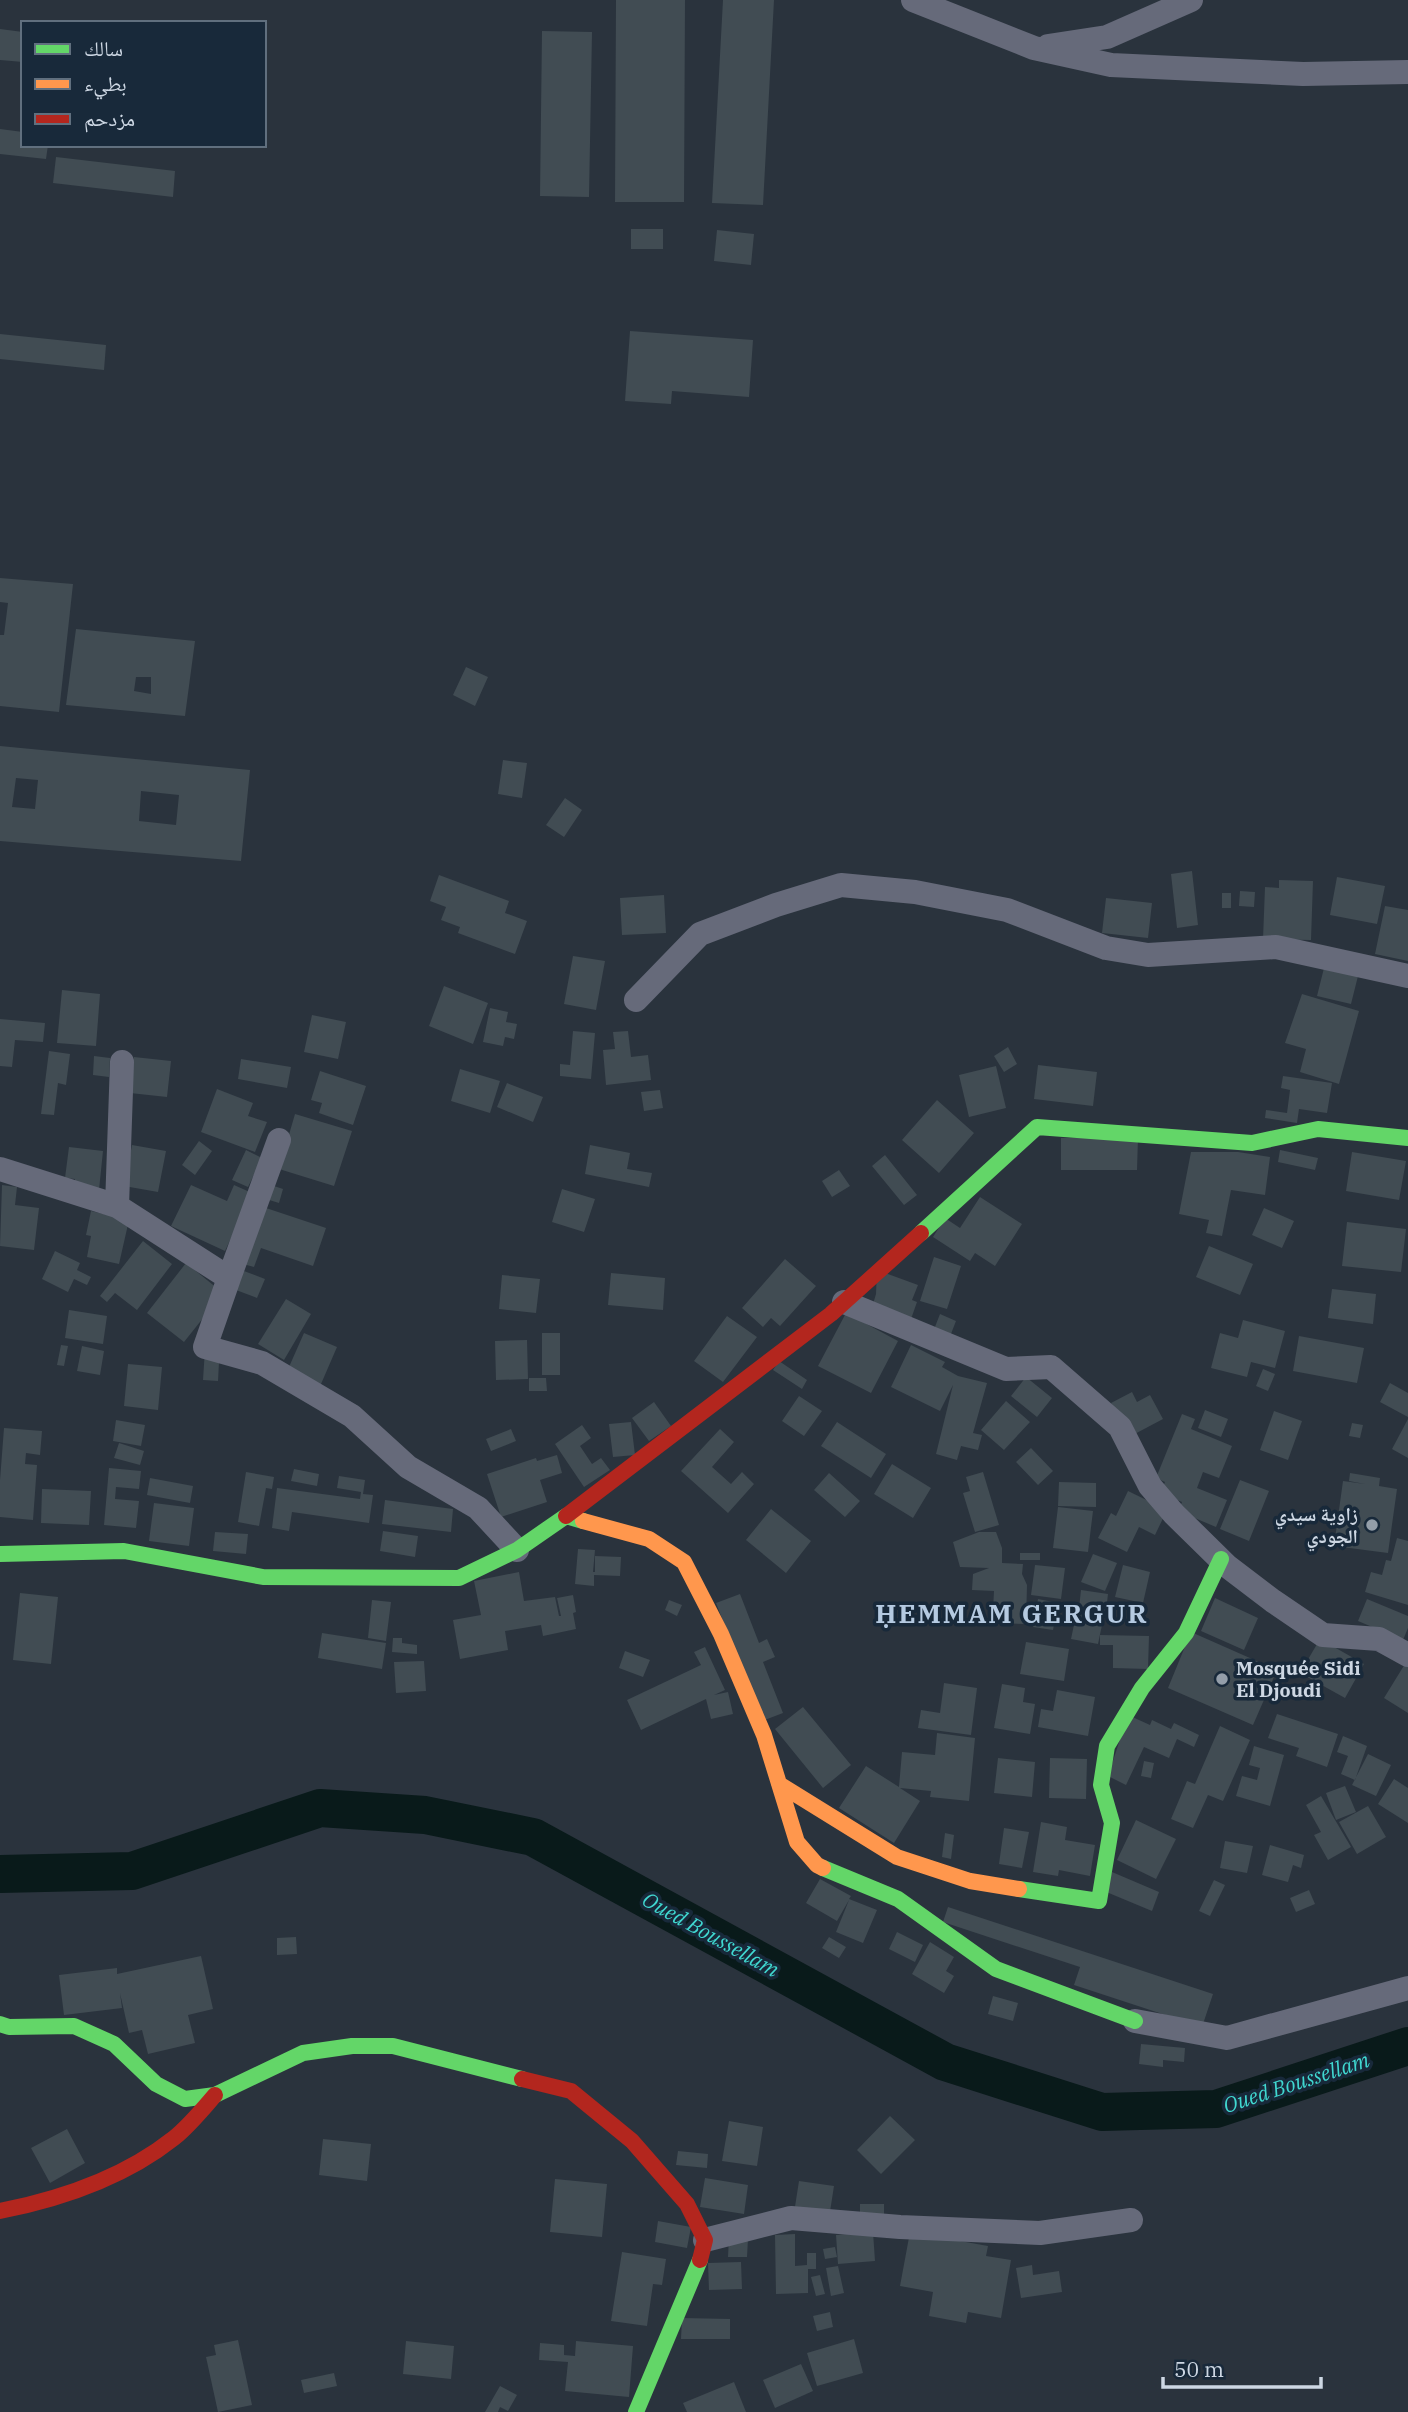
<svg xmlns="http://www.w3.org/2000/svg" width="1408" height="2412" font-family="'IBM Plex Serif','Noto Naskh Arabic',serif">
<style>
.lines{fill:none;stroke-linecap:round;stroke-linejoin:round}
.river{stroke:#091a1a;stroke-width:38}
.building{fill:#414c53;fill-rule:evenodd}
.street{stroke:#666a7a;stroke-width:24}
.fast{stroke:#63d668;stroke-width:16}
.slow{stroke:#ff974d;stroke-width:16}
.jam{stroke:#b3261e;stroke-width:16}
.poi-dot{fill:#949ea9;stroke:#18293a;stroke-width:2.5}
.labels{text-anchor:middle;dominant-baseline:central;stroke-width:7;stroke-linejoin:round;paint-order:stroke}
.poi-label{font-size:19px;font-weight:bold;fill:#cdd7e3;stroke:#18293a;text-anchor:end}
.water-label{font-size:21px;font-style:italic;fill:#40d8d1;stroke:#18293a}
.district-label{font-size:26px;font-weight:bold;letter-spacing:2px;fill:#b5cae1;stroke:#18293a}
</style>
<rect width="100%" height="100%" fill="#2a333d"/>
<g class="lines">
<path class="river" d="M0 1874 132 1871 320 1808 425 1815 533 1837 945 2062 1102 2112 1216 2109 1408 2046"/>
</g>
<path class="building" d="M616 0H685L684 202H615Z
M723 0H774L763 205 712 203Z
M0 29 23 32V62L0 60Z
M542 31 592 32 589 197 540 196Z
M0 129 23 132V145H48L46 159 0 154Z
M56 157 175 171 173 197 53 183Z
M631 229H663V249H631Z
M717 230 754 234 751 265 714 261Z
M630 331 753 340 749 397 672 391 671 404 625 401Z
M0 334 106 345 104 370 0 359Z
M0 578 73 584 59 712 0 706V635H4L8 603 0 602Z
M76 629 195 641 185 716 66 705ZM136 677H151V694L134 691Z
M466 667 488 677 475 706 453 695Z
M0 746 250 770 241 861 0 841ZM16 778 38 780 35 809 12 807ZM141 791 179 795 176 825 139 821Z
M503 760 527 763 522 798 498 794Z
M565 798 582 810 564 837 546 825Z
M1192 871 1198 925 1177 928 1171 874Z
M439 875 509 901 505 913 527 921 515 954 458 933 460 927 441 920 446 907 430 901Z
M1337 877 1385 886 1377 924 1330 915Z
M1279 880 1313 881 1311 940 1263 939 1265 887 1279 888Z
M1240 891 1255 892 1254 907 1239 906Z
M1222 893H1231V908H1222Z
M664 895 666 933 622 935 620 898Z
M1106 898 1152 903 1148 938 1102 933Z
M1385 906 1408 910V961L1375 954Z
M573 956 605 961 596 1010 564 1004Z
M1325 964 1359 972 1351 1004 1317 996Z
M444 986 488 1003 473 1044 429 1026Z
M62 990 100 994 96 1046 57 1043Z
M1302 994 1359 1011 1339 1084 1300 1072 1306 1049 1285 1043Z
M490 1008 508 1012 506 1022 517 1024 514 1039 505 1037 503 1046 483 1042Z
M312 1015 346 1022 338 1059 304 1052Z
M0 1019 45 1023 43 1042 15 1040 12 1067 0 1066Z
M573 1031 595 1033 591 1079 560 1076V1064L570 1065Z
M628 1031 631 1057 648 1055 651 1080 606 1085 603 1050 615 1049 613 1032Z
M1008 1047 1017 1064 1004 1072 994 1056Z
M49 1051 70 1054 66 1085 58 1083 54 1115 41 1114Z
M94 1056 110 1058 109 1077 93 1075Z
M134 1057 171 1061 167 1097 130 1093Z
M241 1059 291 1067 287 1088 238 1079Z
M1038 1065 1097 1072 1093 1106 1034 1099Z
M996 1066 1006 1108 969 1117 959 1075Z
M460 1069 500 1081 490 1113 451 1101Z
M320 1071 366 1086 353 1125 319 1113 322 1103 311 1100Z
M1283 1076 1332 1083 1327 1113 1299 1109 1297 1123 1265 1118 1266 1110 1287 1113 1290 1090 1281 1088Z
M507 1083 543 1097 533 1122 497 1107Z
M217 1089 253 1103 248 1116 267 1122 255 1152 201 1132Z
M660 1090 663 1108 644 1111 641 1092Z
M937 1100 974 1133 939 1173 902 1140Z
M295 1114 352 1131 334 1186 279 1169Z
M1061 1138H1138L1137 1170H1061Z
M199 1141 212 1151 195 1175 182 1165Z
M132 1145 166 1151 158 1192 124 1186Z
M590 1145 630 1153 627 1169 652 1173 649 1187 585 1174Z
M69 1147 103 1151 99 1190 75 1187V1179L65 1178Z
M246 1150 262 1158 248 1187 232 1180Z
M1280 1150 1318 1158 1315 1170 1278 1162Z
M1191 1152H1238L1270 1157 1265 1195 1231 1190 1222 1236 1206 1233 1209 1220 1179 1214Z
M1352 1152 1406 1161 1399 1200 1346 1191Z
M885 1155 917 1195 904 1205 872 1166Z
M839 1170 850 1186 832 1197 822 1181Z
M2 1185 17 1187 15 1205 39 1208 34 1250 0 1246Z
M191 1185 227 1201 234 1185 252 1193 225 1251 171 1226Z
M271 1185 283 1189 279 1203 266 1199Z
M562 1189 595 1199 584 1232 552 1222Z
M980 1197 1022 1224 995 1266 975 1253 970 1261 933 1237 945 1218 960 1228Z
M263 1207 326 1228 313 1266 261 1248 254 1267 243 1264Z
M1264 1208 1294 1221 1282 1248 1252 1235Z
M91 1211 129 1220 119 1264 87 1257 91 1236 86 1235Z
M1347 1222 1406 1229 1401 1272 1342 1266Z
M143 1241 172 1264 137 1310 115 1293 107 1302 100 1296Z
M1209 1246 1253 1264 1240 1295 1196 1277Z
M55 1251 80 1263 77 1270 91 1277 87 1285 74 1279 68 1292 42 1279Z
M934 1257 961 1266 947 1309 920 1301Z
M785 1259 816 1286 780 1326 771 1318 763 1327 742 1308Z
M186 1263 223 1293 184 1342 147 1313Z
M236 1268 265 1279 257 1298 228 1287Z
M877 1270 918 1285 912 1300 917 1302 911 1319 873 1304 876 1294Z
M611 1273 665 1278 663 1310 608 1305Z
M502 1275 540 1279 536 1313 499 1309Z
M1332 1289 1376 1294 1373 1324 1328 1318Z
M286 1299 311 1314 284 1360 258 1344Z
M69 1310 107 1316 103 1344 65 1338Z
M846 1313 898 1341 871 1393 818 1366Z
M940 1314 956 1321 949 1339 933 1332Z
M727 1316 757 1337 723 1382 694 1361Z
M1243 1320 1285 1331 1275 1368 1251 1362 1247 1377 1211 1368 1220 1333 1238 1338Z
M304 1333 337 1347 318 1391 285 1376Z
M542 1333H560V1375H542Z
M1299 1336 1364 1348 1357 1383 1293 1371Z
M527 1340 528 1379 496 1380 495 1341Z
M61 1345 68 1346 64 1366 57 1365Z
M911 1345 945 1362 942 1367 958 1376 987 1383 973 1433 982 1435 978 1450 961 1446 957 1460 936 1454 953 1385 940 1411 891 1387Z
M82 1346 104 1351 100 1375 77 1371Z
M205 1349 219 1362 218 1381 203 1380Z
M779 1361 807 1380 802 1389 773 1370Z
M128 1364 162 1367 158 1410 124 1406Z
M1263 1369 1275 1374 1268 1391 1256 1386Z
M1026 1377 1052 1398 1037 1417 1011 1396Z
M529 1378H546L547 1391H529Z
M1390 1383 1408 1393V1417L1380 1402Z
M1132 1392 1137 1402 1150 1395 1163 1419 1129 1437 1111 1403Z
M799 1396 822 1411 804 1436 782 1421Z
M1006 1401 1030 1422 1004 1450 981 1430Z
M654 1402 671 1426 649 1441 632 1418Z
M1205 1410 1228 1419 1221 1437 1198 1428Z
M1274 1411 1302 1421 1288 1460 1260 1450Z
M1182 1414 1195 1419 1191 1429 1232 1446 1219 1478 1203 1472 1197 1488 1227 1500 1216 1527 1178 1511 1182 1502 1160 1493 1165 1482 1156 1478Z
M1408 1419V1458L1392 1449Z
M116 1420 145 1425 141 1446 113 1441Z
M631 1422 635 1455 613 1457 609 1424Z
M837 1422 886 1454 871 1478 821 1446Z
M1352 1423 1363 1425 1360 1438 1349 1436Z
M582 1425 591 1438 580 1446 592 1464 601 1458 610 1470 584 1487 555 1444Z
M4 1428 42 1431 40 1455 26 1453 25 1464 37 1465 33 1520 0 1517V1480Z
M511 1429 516 1441 491 1451 486 1439Z
M720 1429 734 1442 712 1467 731 1484 742 1472 754 1484 728 1513 681 1471Z
M119 1443 144 1451 140 1465 114 1458Z
M1031 1448 1053 1471 1038 1485 1016 1462Z
M557 1455 562 1473 540 1480 547 1502 501 1517 487 1474 536 1458 537 1461Z
M892 1464 931 1488 913 1518 874 1494Z
M109 1468 141 1471 139 1489 116 1487 115 1499 139 1501 136 1528 104 1525Z
M294 1469 319 1474 317 1486 291 1481Z
M246 1472 274 1477 272 1489 266 1488 259 1526 238 1522Z
M983 1472 999 1525 975 1532 963 1493 970 1491 966 1477Z
M829 1473 860 1501 845 1517 814 1490Z
M1350 1473 1380 1478 1379 1486 1397 1489 1388 1553 1334 1546 1343 1481 1365 1484 1349 1481Z
M339 1476 365 1480 363 1494 373 1495 369 1523 292 1512 289 1531 272 1528 277 1488 360 1499 361 1492 337 1488Z
M150 1478 193 1486 190 1503 147 1495Z
M1240 1480 1269 1491 1249 1541 1220 1529Z
M1059 1482 1096 1483V1507L1058 1506Z
M42 1489 91 1491 89 1525 41 1523Z
M1128 1491 1167 1510 1155 1535 1139 1527 1127 1552 1098 1538 1111 1513 1116 1516Z
M385 1500 453 1509 451 1532 382 1524Z
M154 1503 194 1508 189 1546 149 1541Z
M1058 1507 1093 1511 1088 1552 1053 1548Z
M771 1509 811 1541 786 1573 746 1540Z
M383 1531 418 1536 415 1557 380 1551Z
M215 1532 248 1534 246 1554 213 1551Z
M979 1532H996L1002 1548V1563L1023 1564 1022 1574 1027 1585 1026 1624 998 1623 993 1611 994 1591 972 1590 973 1574 989 1568 960 1567 953 1542Z
M1397 1538 1408 1541V1605L1365 1592 1371 1572 1382 1575 1386 1560 1391 1561Z
M578 1549 595 1550 593 1572H595V1556L621 1557 620 1576 594 1575V1586L575 1584Z
M1020 1553H1040V1560H1020Z
M1093 1554 1117 1563 1105 1591 1081 1582Z
M1035 1565 1065 1568 1061 1599 1031 1595Z
M1123 1565 1150 1572 1143 1603 1115 1597Z
M519 1572 524 1601 555 1597 559 1616H561L557 1598 573 1595 576 1612 573 1613 576 1629 543 1636 541 1625 505 1631 508 1650 460 1659 453 1620 481 1615 474 1581Z
M1081 1590 1108 1594 1106 1611 1079 1608Z
M20 1593 58 1597 51 1664 13 1660Z
M740 1594 759 1643 767 1639 775 1657 763 1662 783 1713 762 1721 716 1603Z
M1215 1598 1258 1618 1244 1650 1201 1631Z
M1038 1599 1058 1603 1053 1630 1033 1627Z
M1367 1599 1408 1616V1628L1403 1640 1358 1621Z
M372 1600 391 1602 386 1641 368 1638Z
M669 1600 682 1605 677 1616 665 1610Z
M1076 1609 1103 1613 1101 1623 1075 1619Z
M1075 1620 1102 1625 1098 1644 1071 1639Z
M1191 1632 1277 1670 1253 1725 1168 1688Z
M322 1633 386 1643 382 1669 318 1658Z
M1100 1635 1149 1636 1148 1669 1113 1668V1645H1100Z
M393 1638H402V1643L417 1645V1654L392 1652Z
M1320 1639 1364 1664 1345 1698 1300 1673Z
M1026 1642 1069 1649 1064 1681 1020 1674Z
M705 1647 725 1690 714 1695 728 1692 733 1714 711 1719 706 1699 641 1730 627 1700 701 1665 694 1652Z
M625 1651 650 1660 643 1677 619 1668Z
M1408 1659V1713L1384 1698Z
M424 1661 426 1691 396 1693 394 1662Z
M944 1683 977 1688 971 1735 918 1728 921 1710 940 1713Z
M1002 1684 1025 1688 1023 1702 1035 1704 1030 1734 994 1728Z
M1057 1690 1095 1697 1088 1736 1038 1727 1041 1709 1053 1711Z
M803 1707 851 1765 823 1788 775 1729Z
M1277 1714 1338 1734 1327 1767 1296 1756 1299 1748 1268 1738Z
M1128 1715 1150 1725 1152 1720 1171 1729 1174 1723 1199 1735 1194 1747 1177 1739 1169 1758 1144 1747 1126 1785 1108 1776Z
M1220 1726 1250 1740 1223 1801 1208 1795 1193 1828 1171 1819 1187 1781 1195 1784Z
M937 1733 975 1738 969 1801 930 1797 931 1791 900 1788 920 1801 894 1843 839 1808 866 1766 899 1787 902 1752 935 1755Z
M1343 1736 1367 1746 1355 1780 1341 1774 1348 1756 1337 1752Z
M1254 1746 1284 1755 1270 1806 1236 1796 1242 1776 1257 1780 1260 1768 1249 1765Z
M1368 1754 1391 1765 1376 1796 1352 1785Z
M998 1758 1035 1762 1032 1797 994 1793Z
M1050 1758 1087 1759 1086 1799 1049 1798Z
M1144 1761 1154 1763 1151 1778 1141 1776Z
M1394 1779 1408 1788V1823L1378 1804Z
M1345 1786 1356 1812 1336 1820 1326 1793Z
M1321 1796 1351 1847 1328 1860 1314 1835 1321 1832 1306 1805Z
M1368 1806 1386 1837 1357 1854 1339 1822Z
M1136 1820 1176 1839 1156 1879 1117 1860Z
M1041 1822 1067 1827 1065 1840 1095 1845 1090 1876 1059 1870 1058 1876 1033 1872Z
M1004 1828 1029 1832 1022 1868 999 1864Z
M945 1833 954 1835 951 1859 942 1857Z
M1225 1841 1253 1846 1247 1873 1220 1868Z
M1270 1845 1304 1855 1301 1868 1293 1865 1288 1882 1262 1875Z
M1112 1872 1159 1892 1152 1911 1104 1891Z
M820 1879 851 1896 849 1899 877 1910 863 1943 836 1932 849 1900 837 1921 806 1903Z
M1214 1880 1225 1885 1210 1916 1199 1911Z
M1309 1890 1315 1904 1296 1912 1290 1898Z
M948 1907 1213 1994 1202 2027 1074 1985 1080 1967 943 1922Z
M897 1932 923 1945 915 1962 889 1949Z
M296 1937 297 1954 277 1955V1938Z
M829 1937 846 1947 839 1958 822 1948Z
M930 1942 954 1957 946 1971 954 1976 944 1993 912 1974Z
M201 1956 213 2009 188 2015 195 2043 148 2054 142 2030 129 2033 120 1993 122 2008 64 2015 59 1975 117 1968V1974Z
M993 1996 1018 2003 1013 2021 988 2014Z
M1141 2044 1185 2048 1184 2062 1163 2060V2067L1139 2064Z
M890 2116 915 2140 881 2174 857 2150Z
M729 2121 763 2127 757 2166 722 2161Z
M67 2129 85 2163 50 2183 31 2148Z
M323 2139 371 2144 367 2181 319 2175Z
M678 2151 708 2154 707 2168 676 2165Z
M705 2178 748 2185 744 2214 700 2207Z
M555 2179 607 2184 602 2237 550 2232Z
M799 2181 834 2186 829 2218 794 2213Z
M860 2204H884V2217H860Z
M658 2221 691 2227 687 2248 655 2242Z
M873 2232 875 2261 838 2264 836 2235Z
M910 2232 988 2246 986 2256 1011 2260 1001 2318 968 2312 966 2323 929 2316 933 2292 900 2286Z
M795 2234V2266L807 2265V2253H816V2269H808V2293L776 2294 775 2235Z
M729 2238 748 2239 747 2257H728Z
M835 2247 837 2257 825 2259 823 2249Z
M622 2252 666 2259 662 2285 653 2284 647 2326 611 2321Z
M741 2262 742 2289 709 2290 708 2263Z
M1032 2265 1033 2275 1059 2271 1062 2292 1021 2298 1016 2268Z
M838 2266 844 2293 831 2296 826 2268Z
M820 2275 825 2294 816 2296 811 2277Z
M830 2312 833 2327 817 2331 813 2316Z
M682 2318 730 2319V2339H681Z
M854 2339 863 2373 817 2386 807 2353Z
M238 2340 252 2405 218 2412 206 2357 216 2355 214 2345Z
M406 2341 454 2346 451 2379 403 2374Z
M576 2341 633 2346 629 2397 565 2391 568 2362 539 2360 540 2343 564 2345V2355L575 2356Z
M801 2364 813 2391 775 2408 763 2380Z
M334 2373 337 2386 304 2393 301 2380Z
M734 2382 746 2412H687L683 2403Z
M500 2386 517 2395 508 2411 500 2407 498 2412H485Z"/>
<g class="lines">
<path class="street" d="M913 0 1034 48 1111 65 1303 74 1408 72
M1048 46 1107 37 1191 0
M636 1000 700 934 776 905 841 885 915 892 1007 910 1106 948 1148 955 1276 947 1408 976
M0 1169 117 1206 229 1278 205 1347 262 1363 352 1416 408 1467 478 1508 517 1550
M117 1206 122 1062
M229 1278 279 1140
M844 1302 1006 1369 1051 1367 1120 1427 1150 1486 1174 1514 1227 1566 1273 1601 1323 1635 1379 1639 1408 1655
M1135 2021 1227 2038 1408 1988
M705 2240 791 2218 900 2227 1040 2233 1131 2220"/>
<path class="fast" d="M921 1233 1037 1127 1252 1143 1318 1129 1408 1138
M0 1554 124 1551 263 1577 459 1578 517 1550 566 1516 583 1521
M823 1868 898 1899 996 1969 1135 2021
M1019 1889 1099 1901 1112 1823 1101 1785 1107 1746 1142 1688 1186 1633 1221 1559
M0 2024 9 2027 74 2026 114 2044 156 2084 185 2099 215 2095 303 2053 352 2046H393L522 2079
M636 2412 700 2260"/>
<path class="slow" d="M583 1521 649 1539 684 1562 721 1634 764 1735 797 1842 817 1865 823 1868
M779 1784 897 1857 970 1881 1019 1889"/>
<path class="jam" d="M566 1516 831 1314 921 1233
M522 2079 571 2091 632 2141 687 2204 705 2240 700 2260
M0 2211C61 2199 125 2177 174 2138 189 2126 202 2110 215 2095"/>
</g>
<g class="poi-dot">
<circle cx="1372" cy="1525" r="7"/>
<circle cx="1222" cy="1679" r="7"/>
</g>
<g class="labels">
<g class="poi-label">
<text x="1358" y="1514">زاوية سيدي<tspan x="1358" dy="22">الجودي</tspan></text>
<text x="1236" y="1668" text-anchor="start">Mosquée Sidi<tspan x="1236" dy="22">El Djoudi</tspan></text>
</g>
<g class="water-label">
<text transform="translate(711 1934) rotate(29)">Oued Boussellam</text>
<text transform="translate(1296 2082) rotate(-18)">Oued Boussellam</text>
</g>
<g class="district-label">
<text x="1012" y="1613">ḤEMMAM GERGUR</text>
</g>
</g>
<rect x="21" y="21" width="245" height="126" fill="#18293a" stroke="#606f7e" stroke-width="2"/>
<rect x="35" y="44" width="35" height="10" fill="#63d668" stroke="#606f7e" stroke-width="2"/>
<text x="84" y="56" font-size="21" fill="#cdd7e3">سالك</text>
<rect x="35" y="79" width="35" height="10" fill="#ff974d" stroke="#606f7e" stroke-width="2"/>
<text x="84" y="91" font-size="21" fill="#cdd7e3">بطيء</text>
<rect x="35" y="114" width="35" height="10" fill="#b3261e" stroke="#606f7e" stroke-width="2"/>
<text x="84" y="126" font-size="21" fill="#cdd7e3">مزدحم</text>
<path d="M1163 2377v10h158v-10" fill="none" stroke="#cdd7e3" stroke-width="3.5"/>
<text x="1174" y="2377" font-size="21" fill="#cdd7e3" stroke="#18293a" stroke-width="5" paint-order="stroke">50 m</text>
</svg>
